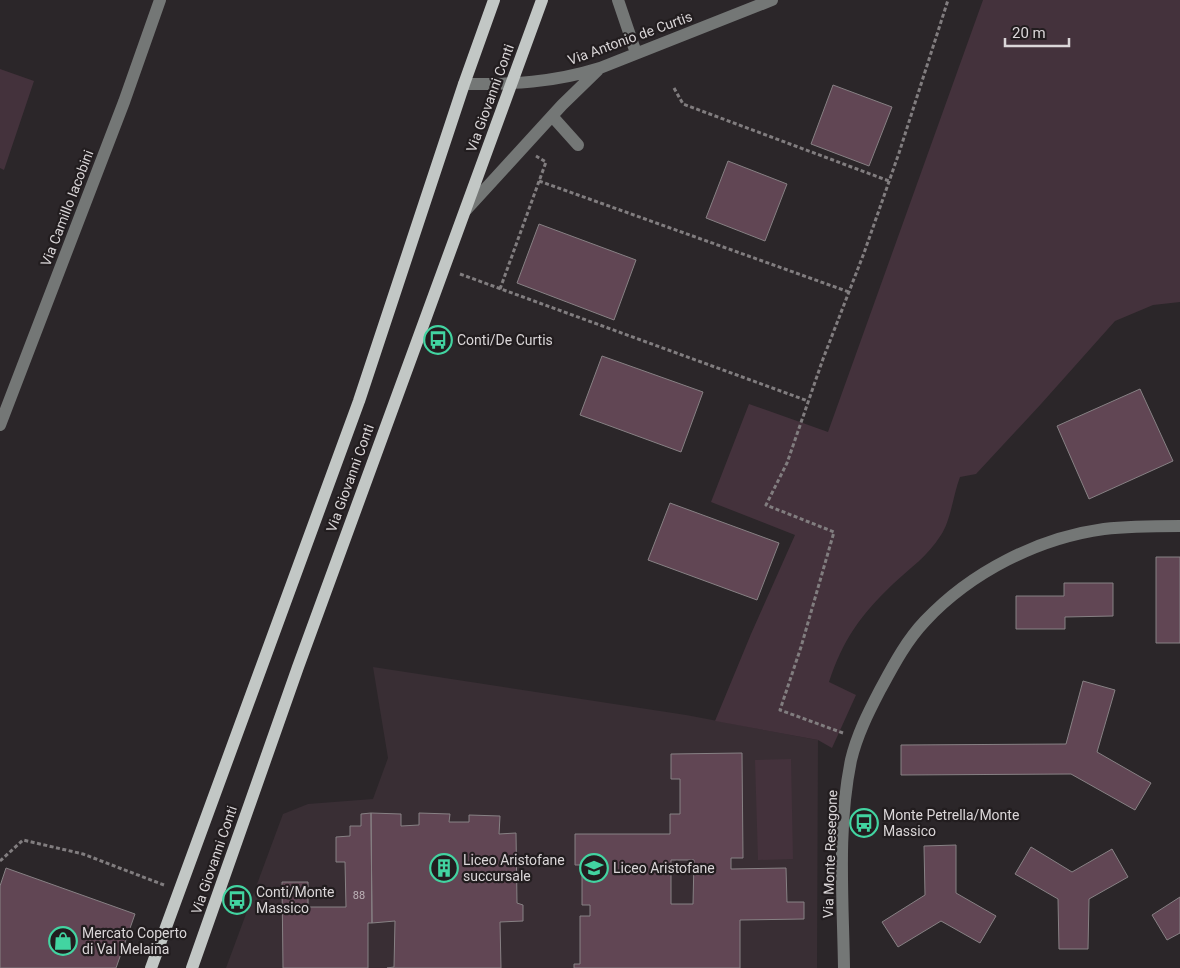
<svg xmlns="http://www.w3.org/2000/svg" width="1180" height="968" font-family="Roboto,sans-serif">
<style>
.built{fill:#392e34}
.green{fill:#44323c}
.building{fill:#614654;stroke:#878184;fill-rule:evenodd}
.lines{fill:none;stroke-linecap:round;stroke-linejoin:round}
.path{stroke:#817d7f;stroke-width:3;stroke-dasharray:4 2.5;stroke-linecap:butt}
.minor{stroke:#747776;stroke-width:12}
.major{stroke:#c2c7c5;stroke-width:12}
.labels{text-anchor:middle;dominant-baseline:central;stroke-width:4.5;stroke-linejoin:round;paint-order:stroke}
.number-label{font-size:11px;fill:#bcb2b7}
.street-label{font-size:14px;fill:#dad6d8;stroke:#221d1f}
.poi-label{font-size:14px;fill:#dad6d8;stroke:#221d1f;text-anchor:start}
</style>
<rect width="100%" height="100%" fill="#2b2629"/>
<path class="built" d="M373 667 686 715 818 740 817 968H226L283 814 308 804 373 799 388 758Z"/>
<path class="green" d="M983 0H1180V302L1153 305 1115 321 1041 404 976 474 960 477C953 495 951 520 941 535 927 557 911 567 893 584 861 615 843 639 829 682L856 695 832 748 818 740 715 721 751 634 795 535 711 502 749 404 828 432Z
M0 69 34 81 4 170 0 168Z
M791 759 793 859 758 860 755 760Z"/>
<path class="building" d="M833 85 892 107 869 166 811 144Z
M728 161 787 184 765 241 706 218Z
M539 224 636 260 614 320 517 283Z
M602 356 703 392 681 452 580 415Z
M1140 389 1173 461 1089 499 1057 426Z
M670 503 779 543 757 600 648 560Z
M1156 557H1180V643H1156Z
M1064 583H1113V616L1065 617V629H1016V596H1064Z
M1083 681 1115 690 1097 752 1151 783 1135 810 1071 774 901 775V745L1066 744Z
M742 753 743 858H731V869L786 868 787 902H804V919L740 920V968H574V964H580V916H590V905H582V865H575V834H670V814H680V779H671V754ZM671 860H694L693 904H671Z
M371 813 372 923H368V968H283L282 882H308V907H346L345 862H336V837L350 836V826H361V814Z
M371 813 401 814V826L419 825V813L450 814 449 822H469V815L500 816 499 834 516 833 517 903 523 905V921L500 922 501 968H387L394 967 395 921 372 923Z
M956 845V893L996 916 980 943 941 921 898 947 882 922 925 895 924 846Z
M1031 847 1072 872 1112 849 1128 877 1089 899 1088 949H1059L1058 899 1015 874Z
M6 868 135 914 116 968H0V886Z
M1180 897V933L1167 940 1152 915Z"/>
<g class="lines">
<path class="path" d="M674 88 683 104 889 181
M539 181 849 292
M460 274 808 401
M500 289 546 162 536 156
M843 733 780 710 801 647 834 532 766 505 787 463 823 359 864 253 899 153 948 0
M0 861 23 840 83 854 164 885"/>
<path class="minor" d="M618 0 636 53
M464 84C513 84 552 83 600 68L772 0
M552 116 578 145
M466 210 562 105 598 70
M0 425 124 102 160 0
M844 968C843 899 837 828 851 760 857 735 868 713 880 690 893 666 906 641 925 621 971 572 1038 538 1104 529 1130 526 1155 526 1180 526"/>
<path class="major" d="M151 968 359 401 464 84 494 0
M192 968 298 667 542 0"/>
</g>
<defs>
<symbol id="bus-ring" viewBox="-11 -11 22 22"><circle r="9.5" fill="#221d1f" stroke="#42d4a1" stroke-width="1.5"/><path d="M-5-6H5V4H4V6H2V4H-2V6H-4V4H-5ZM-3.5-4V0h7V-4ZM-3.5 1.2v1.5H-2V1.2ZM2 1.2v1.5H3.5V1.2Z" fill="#42d4a1"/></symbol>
<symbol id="building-ring" viewBox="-11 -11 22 22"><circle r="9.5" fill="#221d1f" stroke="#42d4a1" stroke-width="1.5"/><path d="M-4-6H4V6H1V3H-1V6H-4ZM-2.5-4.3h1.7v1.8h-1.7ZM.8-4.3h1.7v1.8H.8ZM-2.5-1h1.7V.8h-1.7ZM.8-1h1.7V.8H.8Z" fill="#42d4a1"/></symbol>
<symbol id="school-ring" viewBox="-11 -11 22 22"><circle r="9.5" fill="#221d1f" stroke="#42d4a1" stroke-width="1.5"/><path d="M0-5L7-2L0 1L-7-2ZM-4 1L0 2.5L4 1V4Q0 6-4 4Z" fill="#42d4a1"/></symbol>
<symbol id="shop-ring" viewBox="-11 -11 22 22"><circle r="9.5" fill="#221d1f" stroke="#42d4a1" stroke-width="1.5"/><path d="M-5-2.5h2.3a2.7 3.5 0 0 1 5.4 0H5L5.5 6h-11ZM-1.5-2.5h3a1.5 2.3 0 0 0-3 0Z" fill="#42d4a1"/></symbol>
</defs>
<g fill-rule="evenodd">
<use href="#bus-ring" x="422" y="324" width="32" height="32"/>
<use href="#bus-ring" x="848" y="807" width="32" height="32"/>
<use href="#building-ring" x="428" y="852" width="32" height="32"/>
<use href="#school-ring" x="578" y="852" width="32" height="32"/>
<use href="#bus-ring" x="221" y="884" width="32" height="32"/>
<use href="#shop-ring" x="47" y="925" width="32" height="32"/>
</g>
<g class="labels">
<g class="number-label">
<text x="359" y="895">88</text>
</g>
<g class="street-label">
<text transform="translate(630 38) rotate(-20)">Via Antonio de Curtis</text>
<text transform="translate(490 98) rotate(-70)">Via Giovanni Conti</text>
<text transform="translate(67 208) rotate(-69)">Via Camillo Iacobini</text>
<text transform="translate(350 478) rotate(-70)">Via Giovanni Conti</text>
<text transform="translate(830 854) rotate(-88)">Via Monte Resegone</text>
<text transform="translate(214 860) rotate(-71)">Via Giovanni Conti</text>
</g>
<g class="poi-label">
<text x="457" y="340">Conti/De Curtis</text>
<text x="883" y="815">Monte Petrella/Monte<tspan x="883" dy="16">Massico</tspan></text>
<text x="463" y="860">Liceo Aristofane<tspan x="463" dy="16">succursale</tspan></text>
<text x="613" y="868">Liceo Aristofane</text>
<text x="256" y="892">Conti/Monte<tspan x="256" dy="16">Massico</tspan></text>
<text x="82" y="933">Mercato Coperto<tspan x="82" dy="16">di Val Melaina</tspan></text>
</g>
</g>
<path d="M1005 38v8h64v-8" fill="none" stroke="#dad6d8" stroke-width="2.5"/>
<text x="1012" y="38" font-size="15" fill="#dad6d8" stroke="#221d1f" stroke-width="4" paint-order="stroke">20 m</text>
</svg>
